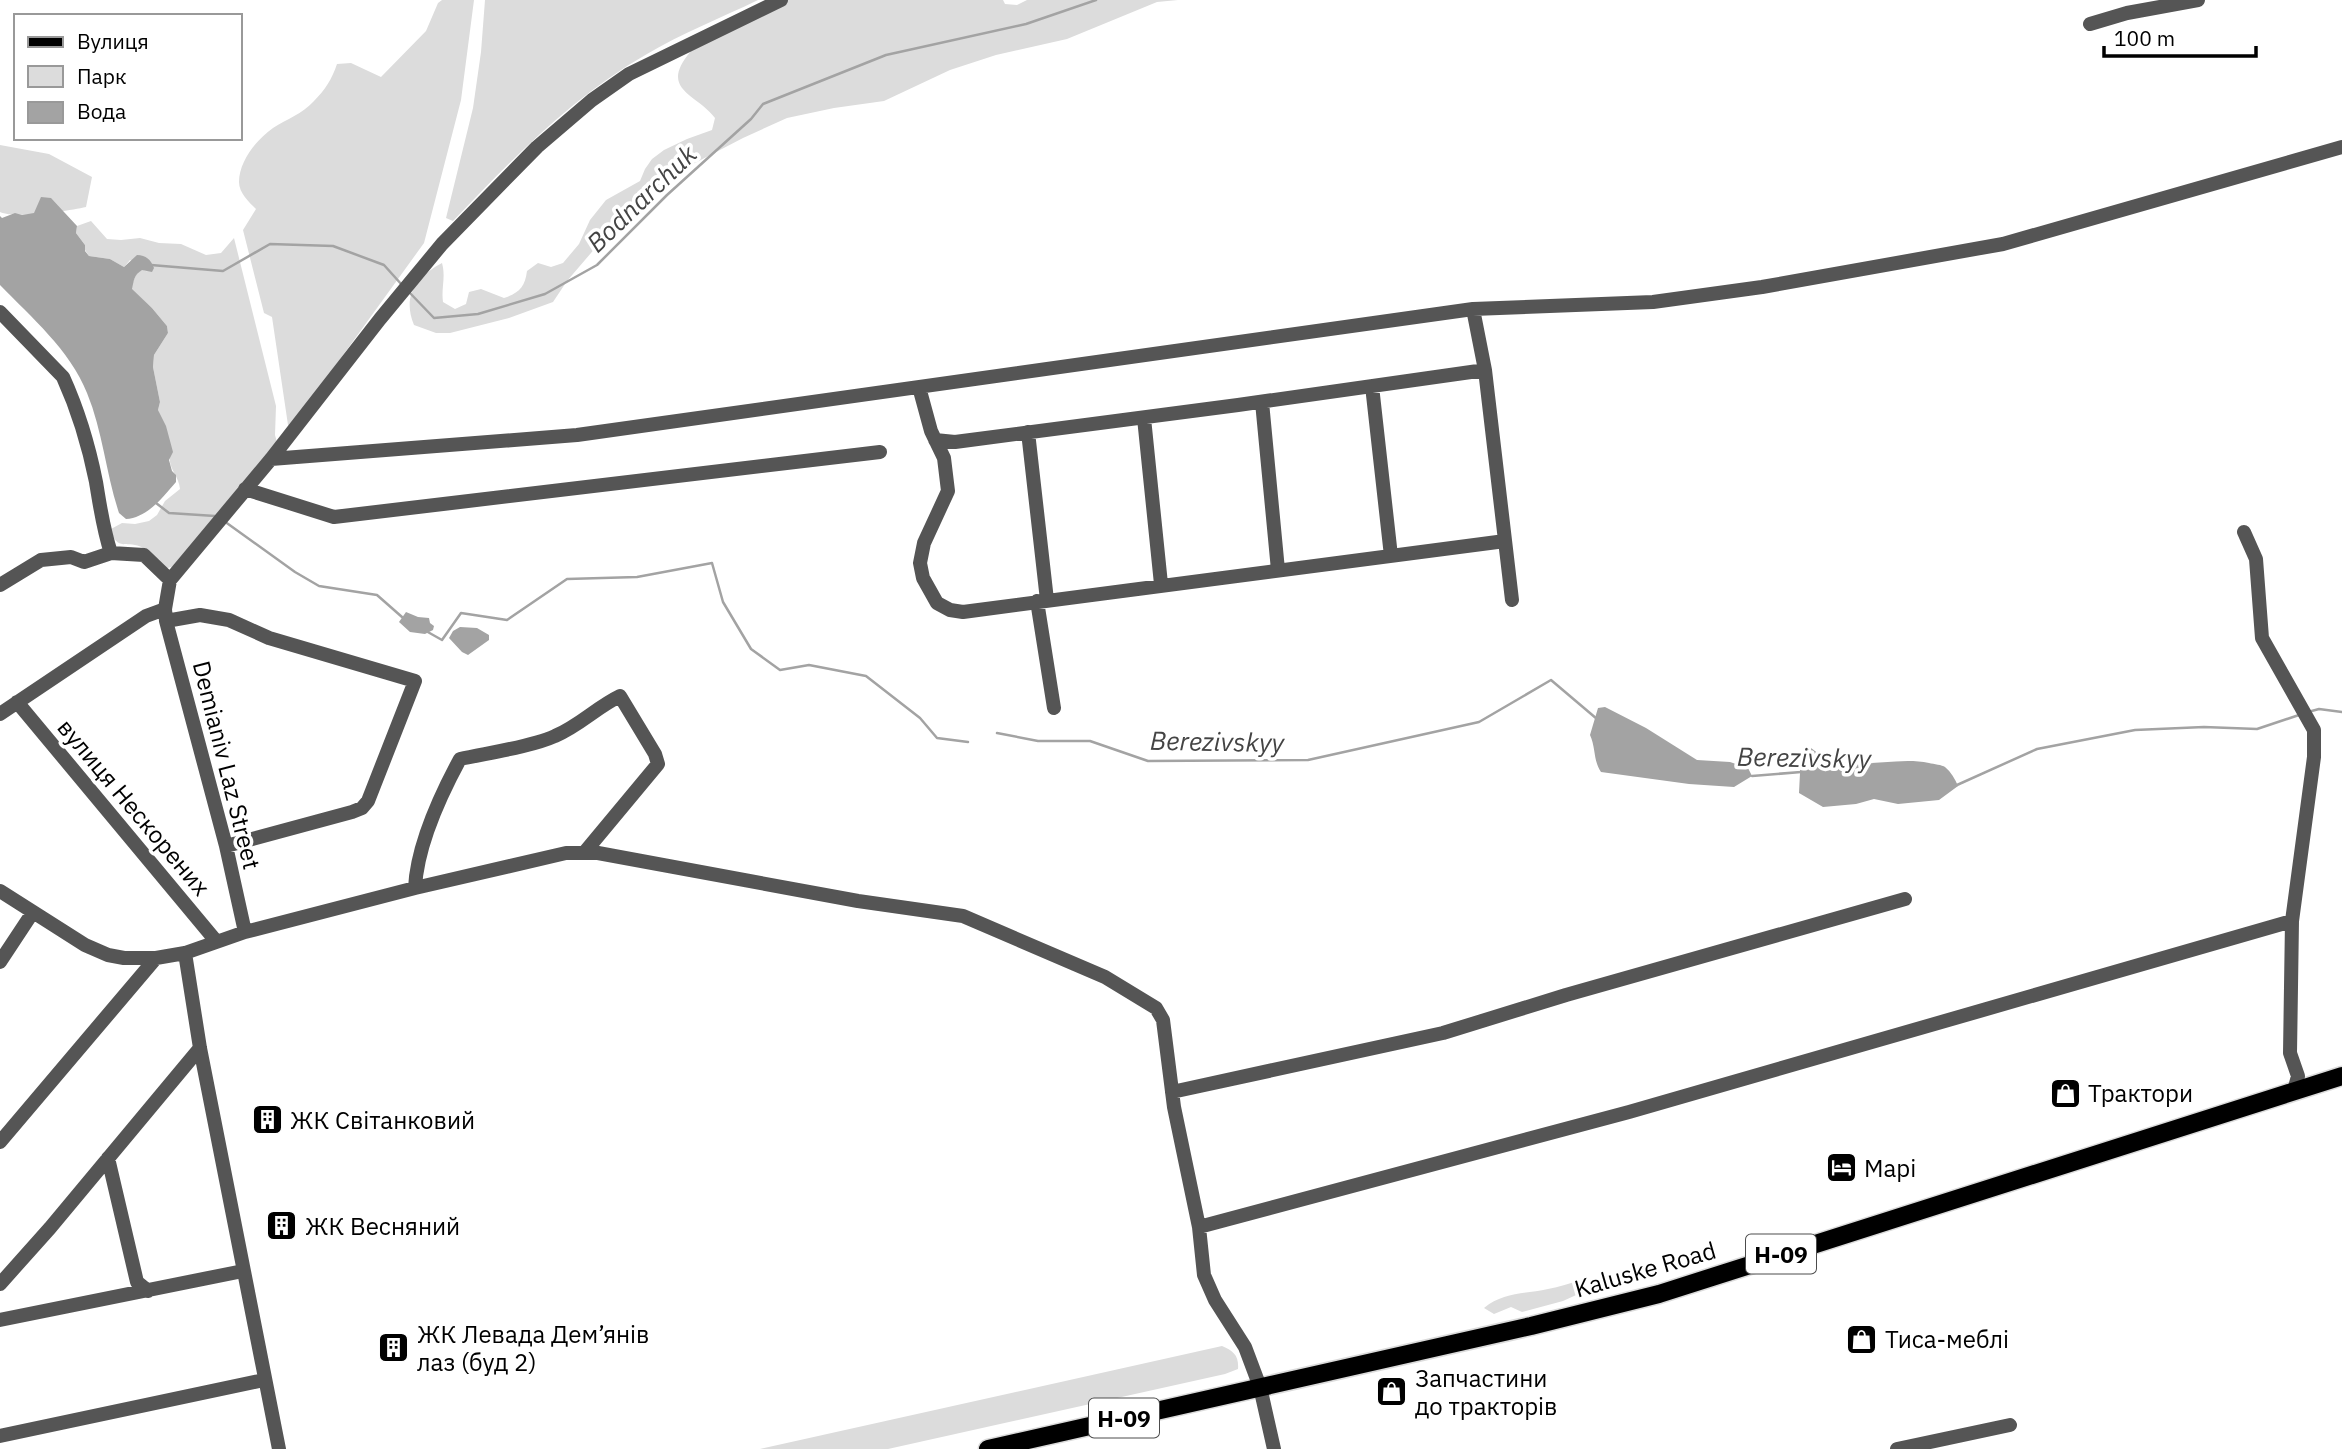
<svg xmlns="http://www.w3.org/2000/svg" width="2342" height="1449" font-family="'IBM Plex Sans',sans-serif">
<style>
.green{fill:#dcdcdc}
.water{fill:#a3a3a3}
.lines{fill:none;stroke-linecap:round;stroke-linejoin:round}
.stream{stroke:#a3a3a3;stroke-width:2.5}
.major-casing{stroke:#dbdbdb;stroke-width:21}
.minor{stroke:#555;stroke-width:14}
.major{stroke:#000;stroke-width:18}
.labels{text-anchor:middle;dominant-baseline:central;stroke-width:7;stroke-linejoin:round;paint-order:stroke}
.shield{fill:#fff;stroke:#4c4c4c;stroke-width:2}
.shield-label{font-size:23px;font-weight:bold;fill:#000}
.street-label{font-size:24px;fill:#000;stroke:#fff}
.poi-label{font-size:24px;fill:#000;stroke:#fff;text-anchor:start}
.water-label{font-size:26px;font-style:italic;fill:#444;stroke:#fff}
</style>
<rect width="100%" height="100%" fill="#fff"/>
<path class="green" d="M442 0H474L461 100 424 243 291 427 288 425 272 317 264 313 243 230 256 209C249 202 239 193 239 182 239 161 257 139 273 128 287 119 302 114 314 101 325 90 332 79 337 64L351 63 381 77 426 31 438 3Z
M485 0H758C721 18 682 33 647 54 572 97 513 158 453 221L446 218 473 108 481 52Z
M787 0H1003L1005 4 1017 5 1027 0H1178L1157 2 1067 39 996 55 950 70 884 101 834 108 787 118 743 138 670 176 654 193 633 205 615 221 609 232 567 281 553 302 509 318 450 333H436L414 325C402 296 416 277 442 263 446 277 441 288 443 302L455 309 466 304 469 292 481 289 504 298C519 293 525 287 527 271L538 263 551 267 563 263 579 244 590 220 606 200 640 181 645 169 652 159 664 150 687 139 712 130 715 118C696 93 658 90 691 51Z
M0 145 49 154 92 177 86 207C68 211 16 219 0 212Z
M91 221 107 239 121 240 140 238 159 243 181 244 206 255 221 253 234 238 276 406 275 435 278 446 174 566 165 569C158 562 151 553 143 548 128 539 116 553 111 529L122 523 135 524 149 521 157 515 165 501 180 489C179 476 168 468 170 456L158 410 160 402 153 367 154 355 168 333 167 326 152 308 131 289C134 280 134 275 142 269L148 272 130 260 124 267 110 259 89 256 85 250V245L76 233 77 226Z
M1581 1280 1585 1285V1291L1563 1301 1522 1312 1511 1307 1494 1314 1484 1308C1503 1292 1525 1294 1548 1289 1559 1287 1570 1283 1581 1280Z
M1222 1346C1234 1351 1239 1356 1238 1369L1225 1374 888 1449H760Z"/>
<path class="water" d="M41 197 51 198 77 226 76 233 85 245V251L89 256 110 259 124 267 137 255C146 255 151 260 154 268L152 272 142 270C134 275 134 280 132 289L152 308 167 326 168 333 154 355 153 367 160 402 158 410 166 426 173 452 169 460 172 471 176 475V482C163 497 147 518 126 519L119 513C106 474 103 432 87 393 70 350 31 317 0 285V216L2 218 15 213 22 215 34 213Z
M406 612 418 617 429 618 430 623 434 626 433 630 425 634 410 632 399 622Z
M460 627 477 628 489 635V640L468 655 462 652 449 638 453 631Z
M1605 707 1646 728 1697 760 1730 762 1748 768 1752 776 1734 787 1689 784 1601 772C1593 760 1596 748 1590 735L1598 708Z
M1811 748C1845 777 1889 755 1929 763 1934 764 1942 765 1945 767 1951 772 1955 779 1958 786L1939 800 1898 804 1874 799 1856 804 1823 807 1799 793 1801 753Z"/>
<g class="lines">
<path class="stream" d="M151 265 223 271 270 244 333 246 384 265 402 285
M409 292 434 318 478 314 545 294 597 265 667 195 751 119 763 104 886 55 1026 24 1096 0
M156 503 169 513 215 516
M224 521 295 572 319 586 377 595 402 617
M426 631 442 640 461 613 507 620 567 579 637 577 712 563 723 602 751 649 780 670 809 665 866 676 920 718 937 738 968 742
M2308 712 2319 709 2342 712
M997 733 1038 741H1090L1148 761 1308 760 1479 722 1551 680 1597 719
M1752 776 1801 772
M1957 785 2037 749 2135 730 2204 727 2257 729 2299 715"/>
<defs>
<path id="major" d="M988 1449 1531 1326 1659 1294 2342 1076"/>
</defs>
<use href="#major" class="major-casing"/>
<path class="minor" d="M2090 24 2127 13 2198 0
M1473 309 1485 370 1512 600
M0 312 63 377C78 410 89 447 96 482 100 506 103 529 111 553
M1372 386 1391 556
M919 387 931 431 944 458 948 491 924 543 920 563 923 578 937 603 950 610 963 612 1505 541
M1262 402 1278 570
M1144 418 1161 584
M1028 432 1047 600
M935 440 955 442 1238 405 1485 370
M271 459 577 435 1473 309 1653 302 1762 287 2003 244 2342 147
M245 489 334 517 880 452
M2244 532 2256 559 2262 638 2314 730V757L2292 921 2290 1053 2298 1076 2294 1091
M0 585 41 560 71 557 84 562 111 553 144 555 170 580
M1037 601 1054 708
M166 621 200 615 229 620 269 638 415 681 368 801 362 808 352 812 226 846
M17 702 216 941
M0 714 146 616 165 609
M415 888C417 845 440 796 460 759 487 753 531 747 555 736 579 726 597 707 620 696L655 754 658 764 584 853
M0 891 85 945 108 955 124 958H156L185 953 245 932 415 888 566 853H598L858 901 963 916 1105 977 1156 1008 1163 1020 1174 1107 1199 1227 1204 1275 1215 1300 1245 1347 1260 1387 1274 1449
M245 932 226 846 166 621 165 609 170 580 271 459 380 319 442 244 537 147 592 100 629 74 781 0
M185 953 200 1048 279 1449
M0 962 33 912
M1172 1092 1443 1033 1566 995 1905 899
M0 1142 156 958
M108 1158 137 1282 148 1291
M1199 1227 1629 1112 2292 921
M0 1284 50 1228 200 1048
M0 1320 243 1271
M0 1436 264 1380
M1897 1449 2010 1425"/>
<use href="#major" class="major"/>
</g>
<defs>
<symbol id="shop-square" viewBox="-11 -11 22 22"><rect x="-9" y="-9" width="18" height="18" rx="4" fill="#000" stroke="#fff"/><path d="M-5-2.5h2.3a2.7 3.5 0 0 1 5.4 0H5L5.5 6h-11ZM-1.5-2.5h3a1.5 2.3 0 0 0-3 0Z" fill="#fff"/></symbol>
<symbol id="building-square" viewBox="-11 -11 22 22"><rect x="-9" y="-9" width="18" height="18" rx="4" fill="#000" stroke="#fff"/><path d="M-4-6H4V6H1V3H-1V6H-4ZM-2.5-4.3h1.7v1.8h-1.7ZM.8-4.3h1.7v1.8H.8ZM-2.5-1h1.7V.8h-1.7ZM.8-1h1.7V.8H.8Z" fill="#fff"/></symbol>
<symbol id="hotel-square" viewBox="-11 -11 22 22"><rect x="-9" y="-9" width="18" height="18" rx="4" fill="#000" stroke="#fff"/><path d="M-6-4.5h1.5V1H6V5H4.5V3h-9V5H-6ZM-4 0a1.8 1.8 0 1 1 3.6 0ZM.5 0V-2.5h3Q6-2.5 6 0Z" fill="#fff"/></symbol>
</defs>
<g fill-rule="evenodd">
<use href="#shop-square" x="2048" y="1076" width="35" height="35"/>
<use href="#building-square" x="250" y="1102" width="35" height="35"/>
<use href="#hotel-square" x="1824" y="1150" width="35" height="35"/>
<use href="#building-square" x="264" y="1208" width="35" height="35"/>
<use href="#shop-square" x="1844" y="1322" width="35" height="35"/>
<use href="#building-square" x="376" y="1330" width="35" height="35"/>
<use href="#shop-square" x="1374" y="1374" width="35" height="35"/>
</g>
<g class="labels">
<g class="shield">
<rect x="1746" y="1234.5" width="70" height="39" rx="5"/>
<rect x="1089" y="1398.5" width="70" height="39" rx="5"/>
</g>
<g class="shield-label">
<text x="1781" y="1254">Н-09</text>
<text x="1124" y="1418">Н-09</text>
</g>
<g class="street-label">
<text transform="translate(227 765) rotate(76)">Demianiv Laz Street</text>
<text transform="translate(134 807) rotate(50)">вулиця Нескорених</text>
<text transform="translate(1645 1269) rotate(-16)">Kaluske Road</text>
</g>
<g class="poi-label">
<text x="2088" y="1093">Трактори</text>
<text x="290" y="1120">ЖК Світанковий</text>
<text x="1864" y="1168">Марі</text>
<text x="305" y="1226">ЖК Весняний</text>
<text x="417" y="1334">ЖК Левада Дем’янів<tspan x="417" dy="28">лаз (буд 2)</tspan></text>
<text x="1885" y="1339">Тиса-меблі</text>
<text x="1415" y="1378">Запчастини<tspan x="1415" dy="28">до тракторів</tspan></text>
</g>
<g class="water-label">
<text transform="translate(641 198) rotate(-44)">Bodnarchuk</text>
<text transform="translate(1217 741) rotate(1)">Berezivskyy</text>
<text transform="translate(1804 757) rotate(1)">Berezivskyy</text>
</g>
</g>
<rect x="14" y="14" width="228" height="126" fill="#ffffff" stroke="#999999" stroke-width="2"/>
<rect x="28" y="37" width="35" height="10" fill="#000000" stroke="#999999" stroke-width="2"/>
<text x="77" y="49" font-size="21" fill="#000000">Вулиця</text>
<rect x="28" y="66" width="35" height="21" fill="#dcdcdc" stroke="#999999" stroke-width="2"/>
<text x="77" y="84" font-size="21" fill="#000000">Парк</text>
<rect x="28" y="102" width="35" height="21" fill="#a3a3a3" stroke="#999999" stroke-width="2"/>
<text x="77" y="119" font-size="21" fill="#000000">Вода</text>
<path d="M2104 46v10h152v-10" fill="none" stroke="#000000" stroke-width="3.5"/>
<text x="2114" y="46" font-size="21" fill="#000000" stroke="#ffffff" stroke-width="5" paint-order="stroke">100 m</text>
</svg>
